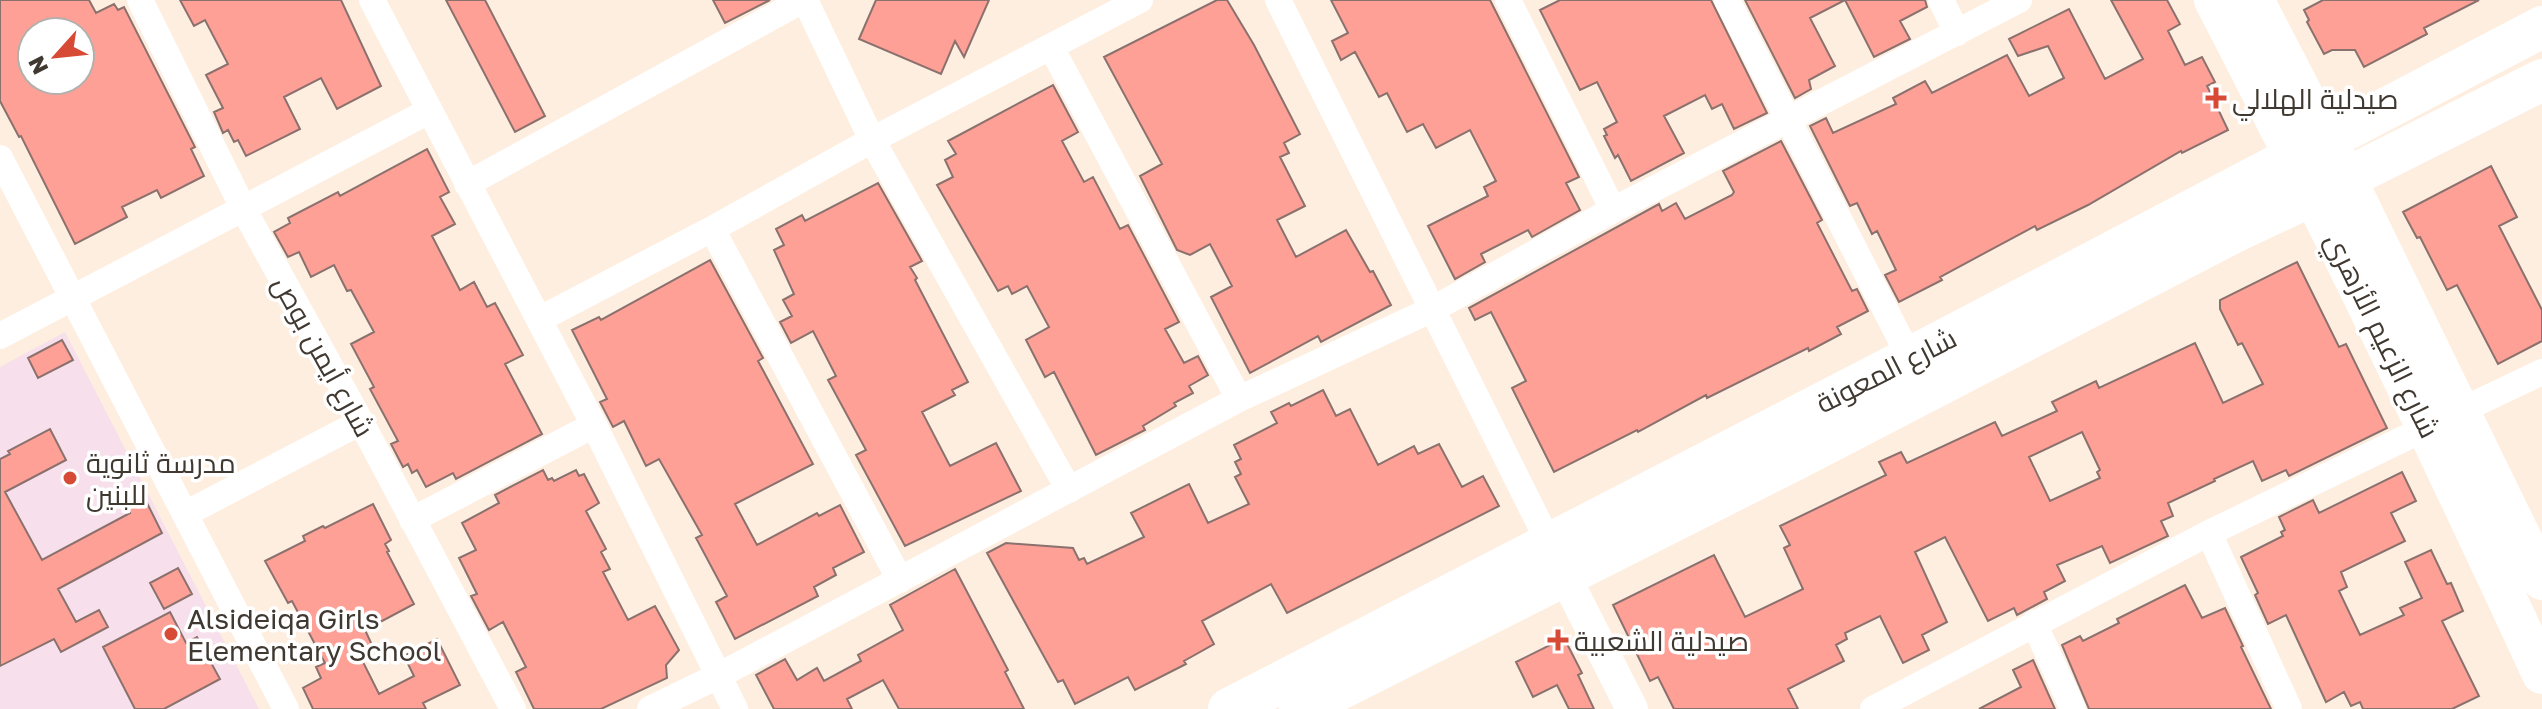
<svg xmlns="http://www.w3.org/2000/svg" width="2542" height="709" font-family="'Golos Text',Cairo,sans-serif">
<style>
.education{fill:#f7e0eb}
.building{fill:#ffa096;stroke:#8b716e;stroke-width:2;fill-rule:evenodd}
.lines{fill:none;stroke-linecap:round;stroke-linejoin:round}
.minor{stroke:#fff;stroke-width:26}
.tertiary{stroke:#fff;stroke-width:32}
.primary{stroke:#fff;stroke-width:40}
.trunk{stroke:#fff;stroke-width:42}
.poi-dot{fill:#d64a36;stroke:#fff;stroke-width:3}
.labels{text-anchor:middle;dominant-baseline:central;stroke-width:7;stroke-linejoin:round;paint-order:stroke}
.poi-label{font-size:28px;fill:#403931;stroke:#fff;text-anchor:start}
.street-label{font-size:28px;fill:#403931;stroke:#fff}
</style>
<rect width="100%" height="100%" fill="#feeedf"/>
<path class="education" d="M65 332 259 709H0V367Z"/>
<path class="building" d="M0 0H89L96 13 114 4 118 10 124 7 195 147 191 149 204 176 161 198 157 190 122 207 127 217 75 244 21 136 19 137 0 101ZM32 32H80V80H32Z
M180 0H341L381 86 337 109 321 78 284 97 300 129 246 156 238 140 234 142 228 130 223 133 214 112 223 108 206 75 228 64 205 20 194 26Z
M446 0H485L545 116 515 132Z
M713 0H770L725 23Z
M876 0H989L964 57 955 41 941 74 859 39Z
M1217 0H1227L1254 45 1300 134 1284 143 1289 153 1280 157 1305 206 1277 220 1296 257 1346 230 1370 272 1373 271 1391 305 1321 342 1318 336 1250 373 1211 297 1232 286 1210 244 1190 255 1177 250 1140 176 1162 164 1104 57Z
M1331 0H1490L1579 177 1566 183 1580 210 1532 237 1528 230 1481 254 1485 262 1455 279 1428 226 1488 196 1484 187 1496 181 1470 130 1436 148 1423 124 1407 132 1387 93 1379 97 1355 52 1341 60 1332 41 1348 33Z
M1560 0H1711L1767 113 1734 129 1722 104 1712 109 1705 95 1664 116 1684 153 1631 181 1618 155 1615 158 1604 136 1607 135 1604 129 1617 122 1597 82 1580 90 1540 10Z
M1745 0H1845L1810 18 1835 66 1809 80 1811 89 1795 98Z
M1845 0H1925L1927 7 1900 21 1910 39 1874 57Z
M2111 0H2167L2180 24 2168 31 2185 65 2202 57 2215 82 2207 86 2228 130 2182 153 2181 151 2088 205 2037 230 2035 226 1940 277 1942 280 1899 302 1885 275 1896 270 1877 231 1872 234 1857 203 1850 206 1810 126 1826 118 1833 133 1896 104 1893 98 1925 81 1932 93 2007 55 2029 96 2064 78 2048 46 2018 56 2009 39 2069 9 2105 79 2143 59Z
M2323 0H2479L2424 28 2427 34 2364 67 2355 50H2332L2324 54 2307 22 2309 20 2304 10Z
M1053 85 1078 132 1062 141 1084 182 1093 177 1120 229 1128 225 1179 322 1165 329 1184 363 1198 356 1208 375 1189 386 1193 393 1174 403 1176 406 1143 426 1145 430 1096 455 1054 372 1045 377 1026 340 1049 327 1027 286 1012 294 1008 286 998 291 937 185 953 177 945 160 956 154 948 141Z
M1781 141 1822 220 1817 223 1852 291 1857 289 1868 311 1837 327 1841 334 1809 351 1808 348 1707 398 1706 395 1638 432 1637 430 1554 472 1512 388 1526 381 1491 312 1475 320 1469 308 1659 204 1662 211 1676 203 1685 219 1732 195 1734 192 1723 171Z
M427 149 449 192 440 197 455 224 432 236 460 290 474 282 487 307 495 303 523 355 505 364 542 434 456 479 453 473 426 487 417 470 412 473 408 464 403 467 391 444 398 441 370 389 374 387 351 344 374 332 351 290 347 291 334 265 311 277 299 252 288 257 274 232 290 223 288 218 338 192 340 196Z
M2491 166 2517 217 2499 226 2542 310V341L2498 364 2457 285 2447 290 2420 237 2417 238 2403 212Z
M878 183 922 261 910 267 917 278 915 280 968 382 952 390 955 395 922 412 950 466 996 443 1021 491 905 546 856 455 866 450 828 380 836 376 813 331 791 343 780 322 792 316 783 300 794 294 774 250 784 245 776 229 802 215 805 221Z
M710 260 763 358 758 361 813 464 735 504 757 545 817 513 819 516 840 505 864 552 833 568 836 575 814 587 818 596 735 639 716 602 727 596 696 538 702 535 659 459 646 466 624 421 613 427 600 402 607 399 572 330 599 317 601 320Z
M2297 262 2339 347 2346 344 2387 428 2289 476 2286 470 2262 481 2253 461 2214 479 2215 481 2168 503 2173 516 2161 521 2168 536 2110 563 2102 546 2057 565 2065 581 2044 592 2047 599 2017 615 2014 608 1988 621 1945 537 1915 552 1947 622 1922 635 1929 650 1903 663 1880 616 1845 633 1847 639 1836 645 1844 661 1788 689 1798 709H1674L1658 677 1650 681 1613 605 1714 555 1745 617 1803 589 1784 548 1790 545 1780 526 1886 475 1879 462 1901 452 1907 463 1995 422 2002 436 2057 411 2052 402 2096 381 2099 388 2195 343 2223 403 2263 384 2242 343 2238 345 2220 309V300ZM2082 432 2100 470 2097 472 2100 478 2050 501 2029 457Z
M62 340 73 360 38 378 28 358Z
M1323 390 1336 416 1350 409 1378 465 1414 446 1418 454 1439 444 1462 487 1483 476 1499 506 1287 613 1271 584 1202 621 1214 644 1184 661 1186 664 1135 690 1128 677 1075 704 1063 680 1058 682 987 553 1006 543 1073 548 1079 560 1084 558 1087 564 1144 537 1131 513 1189 484 1208 523 1249 504 1235 477 1241 474 1235 462 1241 459 1234 445 1277 423 1271 412 1289 403 1291 406Z
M50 429 66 460 5 492 42 560 130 513 127 508 145 499 162 533 58 589 76 622 99 610 108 627 61 652 54 639 0 666V459L10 454 8 451Z
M543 470 548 480 552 478 554 481 576 470 579 476 584 474 599 503 586 511 606 549 601 552 610 569 603 572 628 620 655 606 679 650 666 665 667 678 601 709H534L516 672 526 667 503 622 489 630 471 596 477 594 459 558 476 550 462 523 499 503 495 495Z
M2402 472 2416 501 2391 513 2405 541 2341 572 2347 587 2339 591 2360 635 2404 615 2400 608 2422 598 2405 562 2431 550 2447 584 2451 583 2463 611 2442 621 2479 696 2452 709H2363L2360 702 2351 706 2344 692 2326 702 2286 615 2268 624 2255 595 2258 593 2241 557 2283 536 2281 532 2285 530 2279 517 2313 500 2319 513Z
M373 504 391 540 385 544 389 551 387 552 414 604 365 630 373 647 359 654 379 694 414 676 404 656 437 639 460 685 423 703 426 709H313L303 688 321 678 316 667 325 663 292 601 288 603 265 561 305 541 303 536 323 526 325 528Z
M178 568 192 594 164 609 150 583Z
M955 569 1008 670 1005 672 1024 709H899L883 680 847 699 852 709H774L756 675 785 659 797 680 817 668 824 681 861 661 858 655 903 630 890 605Z
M2185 585 2202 618 2225 608 2243 646 2241 647 2271 709H2089L2062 645 2080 636 2083 641 2119 623 2117 619Z
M170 612 186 643 197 637 220 679 164 709H135L103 647Z
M1564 638 1582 673 1578 675 1594 709H1569L1557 685 1533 697 1516 662Z
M2033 660 2055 709H1979L2021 687 2013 670Z"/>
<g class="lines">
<path class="minor" d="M140 0 244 210 361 422 513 709
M372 0 594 425 735 709
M805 0 872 140 1069 490
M1278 0 1549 543
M1508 0 1613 210
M1727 0 1910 358
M1941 0 1957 33
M1051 47 1239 399
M0 158 286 709
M467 184 803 0
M712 229 900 580
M540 319 712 229 872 140 1140 0
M0 336 429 111
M2460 411 2542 372
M185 514 361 422
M412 520 594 425
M2209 533 2289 709
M2034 623 2073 709
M650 709 718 676 1239 399 1433 309 1613 210 2019 0
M1873 709 2209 533 2428 427"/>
<path class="tertiary" d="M1555 557 1632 709"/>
<path class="primary" d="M2214 0C2329 222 2437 447 2542 674
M2254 0 2346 178 2542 580"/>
<path class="trunk" d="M1229 709 1910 358 2542 27
M1300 709 1794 460 2234 232 2315 194 2542 80"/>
</g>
<g class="poi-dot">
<path d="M2212 86h8v8h8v8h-8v8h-8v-8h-8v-8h8z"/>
<circle cx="70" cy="478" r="8"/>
<circle cx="171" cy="634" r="8"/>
<path d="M1554 628h8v8h8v8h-8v8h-8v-8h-8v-8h8z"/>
</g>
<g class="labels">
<g class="poi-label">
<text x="2232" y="98">صيدلية الهلالي</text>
<text x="86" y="462">مدرسة ثانوية<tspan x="86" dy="32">للبنين</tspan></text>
<text x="187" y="618">Alsideiqa Girls<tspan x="187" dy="32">Elementary School</tspan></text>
<text x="1574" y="640">صيدلية الشعبية</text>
</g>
<g class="street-label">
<text transform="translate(2383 335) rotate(64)">شارع الزعيم الأزهري</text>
<text transform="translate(324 356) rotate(61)">شارع أيمن بوص</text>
<text transform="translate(1886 370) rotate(-27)">شارع المعونة</text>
</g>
</g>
<g transform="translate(56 56) rotate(243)"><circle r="38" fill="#ffffff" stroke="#b3b0ad" stroke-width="2"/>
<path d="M0-6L14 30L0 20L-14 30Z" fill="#d64a36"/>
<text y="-12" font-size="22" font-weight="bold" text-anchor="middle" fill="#403931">N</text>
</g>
</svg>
